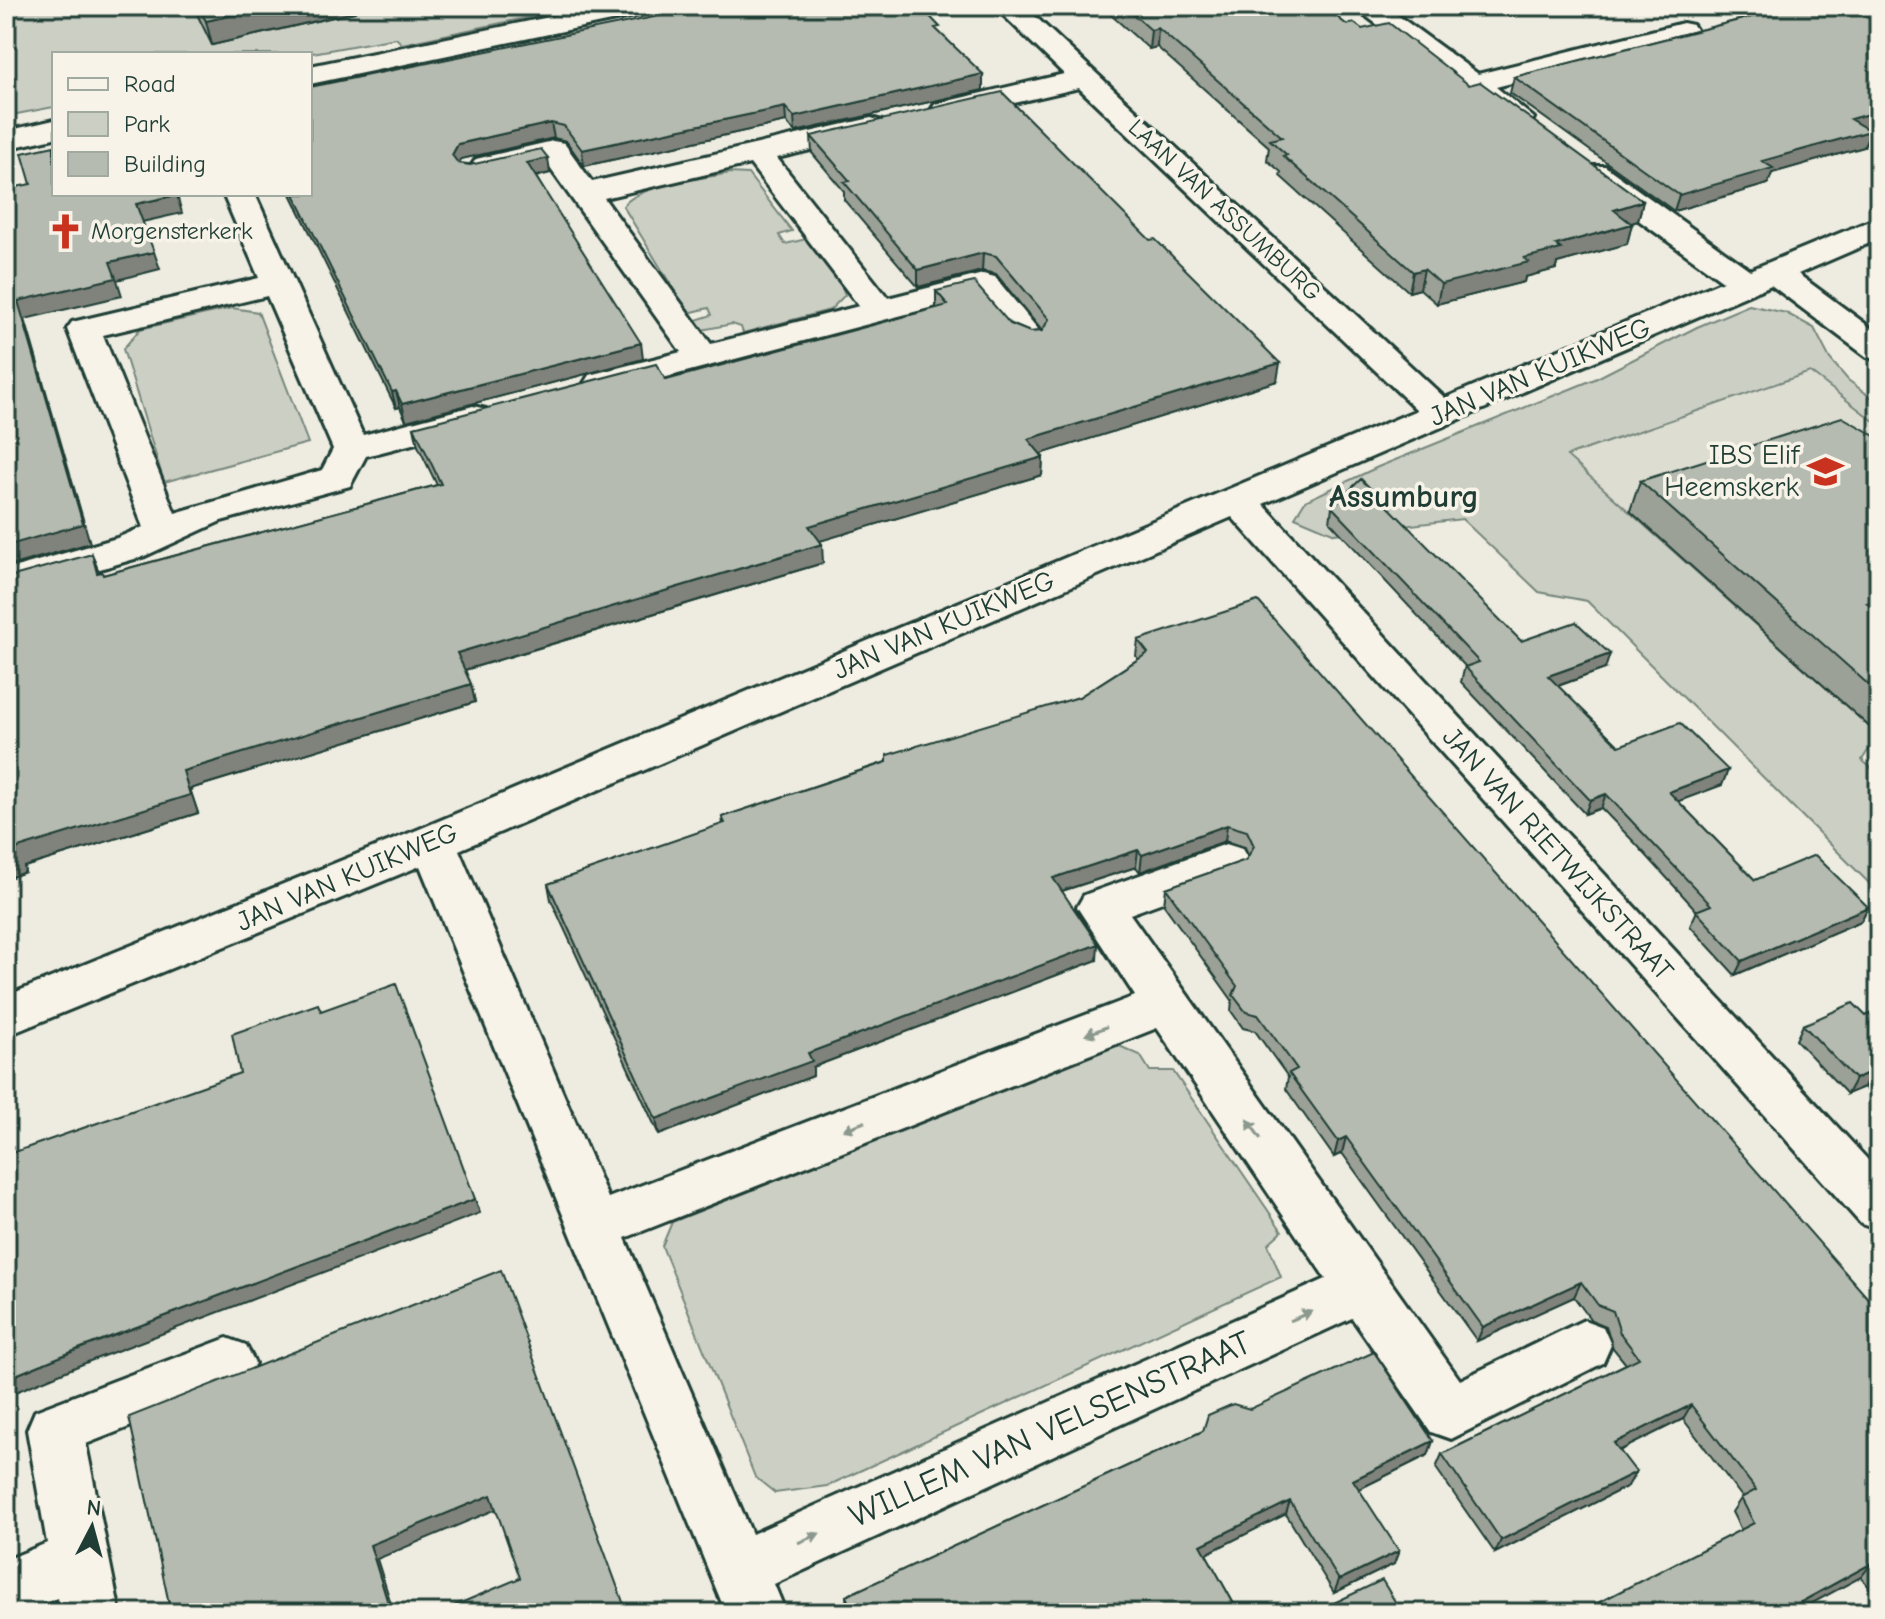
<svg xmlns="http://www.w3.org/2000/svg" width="1885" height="1619" font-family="'Comic Neue',sans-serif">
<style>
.built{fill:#ddddd2}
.green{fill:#cccfc4;stroke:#76867c;stroke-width:2}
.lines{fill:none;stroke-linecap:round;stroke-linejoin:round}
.minor-casing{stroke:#1f3d34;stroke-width:6}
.minor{fill:#f7f3e8;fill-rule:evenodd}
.wall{fill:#9ca197;stroke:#1f3d34;stroke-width:2}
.shaded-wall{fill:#7f837b;stroke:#1f3d34;stroke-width:2}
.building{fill:#b5bbb0;stroke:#1f3d34;stroke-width:2}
.oneway{fill:#8b988e}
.labels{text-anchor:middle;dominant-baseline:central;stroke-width:7;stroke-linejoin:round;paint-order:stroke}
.far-street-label{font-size:24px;fill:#1f3d34;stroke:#f7f3e8}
.far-poi-label{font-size:24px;fill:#1f3d34;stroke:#f7f3e8;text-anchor:start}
.street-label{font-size:28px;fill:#1f3d34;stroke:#f7f3e8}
.poi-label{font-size:28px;fill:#1f3d34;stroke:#f7f3e8;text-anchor:end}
.quarter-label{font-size:32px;font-weight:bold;fill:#1f3d34;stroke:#f7f3e8}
.near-street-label{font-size:34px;fill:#1f3d34;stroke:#f7f3e8}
</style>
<rect width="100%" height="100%" fill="#eeece1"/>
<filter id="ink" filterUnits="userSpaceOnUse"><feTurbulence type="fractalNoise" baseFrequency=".0125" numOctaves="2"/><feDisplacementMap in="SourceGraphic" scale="16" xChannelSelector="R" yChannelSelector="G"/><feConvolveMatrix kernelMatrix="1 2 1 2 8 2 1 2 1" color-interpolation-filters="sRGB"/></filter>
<g filter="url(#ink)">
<path class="built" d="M1810 372 1879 425V729L1873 731 1566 456Z"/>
<path class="green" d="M44 6H581L402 44 396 38 307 54H54V107L6 116V14Z
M730 173 748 174 792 231 779 235 785 244 806 239 841 284 845 295 830 310 743 333 741 327 732 324 702 330 696 320 712 315 709 308 688 313 623 206C640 184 702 179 730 173Z
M1749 305 1786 313 1814 328 1830 359 1848 380 1879 403V425L1810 372 1567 456 1874 731 1878 744 1869 749 1862 760 1879 775V893L1587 601 1539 592 1462 519 1335 534 1295 517 1305 501 1378 467 1595 379 1697 327Z
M232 308 258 312 308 443 164 482 123 349 140 329Z
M1117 1045 1140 1055 1150 1071H1173L1282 1231 1268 1244 1281 1277 827 1486 775 1493 755 1477 662 1246 672 1222Z"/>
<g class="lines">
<defs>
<path id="minor" d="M603 6H658L654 12 644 14 310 84V66Z
M994 6H1024L1445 398 1723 281 1583 180 1578 173 1583 166H1605L1750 270 1879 217V239L1798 274 1879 334V360L1867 357 1771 285 1263 504 1879 1172V1230L1861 1224 1232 517 459 850 608 1198 1135 996 1077 907 1084 895 1226 844 1242 849 1249 861 1242 873 1130 914 1460 1380 1584 1320 1603 1327 1611 1345 1603 1363 1451 1439 1431 1432 1352 1318 774 1584 786 1613H726L420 866 6 1036V996L417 830 1417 410 1079 88 946 119 935 116 931 110 935 104 1064 74ZM1157 1028 1326 1279 752 1534 625 1238Z
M1353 6H1385L1478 74 1683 23 1693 25 1697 31 1693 37 1496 87 1534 118 1530 124H1508Z
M871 118 882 121 886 127 882 133 777 158 888 298 983 274 995 277 1046 339 1041 346C1010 354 993 318 975 296L602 394 589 391 584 383 589 375 681 352 545 161 487 175 476 173 471 166 476 159 553 141 564 143 592 182ZM750 164 859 306 711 344 604 198Z
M54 120V138L6 149V131Z
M223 194H255L363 435 473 406 486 409 491 417 486 425 366 456 350 486 221 521 145 556 6 596V570L117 538 143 527 67 329 72 322 259 278ZM267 296 333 449 322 470 175 513 103 335Z
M227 1338 246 1345 255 1363 246 1381 86 1444 120 1613H60L57 1598 22 1613H6V1560L47 1543 27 1430 35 1411Z"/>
</defs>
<use href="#minor" class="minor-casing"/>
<use href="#minor" class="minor"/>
</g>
<path class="wall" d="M193 6H354L355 12 212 45Z
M1101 6H1323L1347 25 1362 29 1469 85 1643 201 1638 221 1632 223 1627 244 1557 263 1556 269 1525 277 1524 282 1437 304 1420 289 1409 292 1280 176 1281 172 1267 160 1269 147 1157 47 1149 49Z
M1450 6H1485L1459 12Z
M1741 6H1879V125L1866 129 1870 131 1864 147 1772 173 1768 184 1674 211 1510 93 1514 77 1743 19 1738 16Z
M940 33 983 90 795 132 786 122 584 166 566 141 554 138 461 159 459 163 550 173 536 177 643 359 406 421 400 407 396 408 291 194H310V87Z
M811 136 1277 381 1040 454 1043 457 1042 475 819 541 823 563 465 670 471 684 475 702 190 789 198 813 24 867 25 872 6 879 92 554 99 572 103 575 437 485 418 446 414 427 666 380 936 308V291L1030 332 1042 331 996 274 982 271 918 287 844 200V191L812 153Z
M1879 438V729L1874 731 1630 511 1640 481Z
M1332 507 1521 641 1605 669 1558 686 1619 746 1728 770 1722 785 1678 801 1755 880 1868 907 1861 921 1735 975 1690 926 1697 911 1636 844 1601 808 1585 814 1461 682 1465 666 1330 522Z
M1138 640 1879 1311V1599L1861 1577 1741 1530 1732 1512 1742 1497 1683 1419 1620 1450 1628 1486 1495 1553 1436 1468 1442 1454 1626 1364 1613 1348 1606 1326 1591 1320 1574 1297 1477 1341 1342 1153 1334 1157 1286 1089 1288 1077 1255 1031 1243 1028 1231 1011 1232 1000 1164 905 1166 888 1246 860 1248 856 1245 847 1225 841 1140 872 1136 867 1062 891 1097 960 813 1067V1076L659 1135 551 900 548 884 723 824 722 817 1079 697 1138 659 1136 656Z
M1879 1010V1103L1864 1087 1847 1094 1796 1040 1803 1025 1866 1016Z
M1250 1409 1433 1441 1428 1455 1359 1489 1394 1564 1334 1593 1286 1514 1206 1554 1239 1613H849L847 1609 846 1596Z"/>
<path class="shaded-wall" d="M273 6H354L355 12 212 45 206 21Z
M1460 6H1485L1459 12Z
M1158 28 1157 47 1149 49 1151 30Z
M983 74V90L795 132 794 117Z
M785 107 786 122 584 166 582 150Z
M1879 111V125L1845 135 1850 119Z
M551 123 554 138 461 159 455 171 452 155 458 144Z
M1870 131 1864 147 1772 173 1768 184 1674 211 1679 195 1762 161Z
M548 158 550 173 529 178 527 163Z
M177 195 182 213 142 222 136 204Z
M1643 201 1638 221 1608 230 1614 210Z
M1632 224 1627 244 1557 263 1556 269 1525 277 1524 282 1437 304 1441 284 1524 258 1556 245Z
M154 252 160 269 117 280 122 296 25 319 90 543 6 567 18 301 110 262Z
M983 253 982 271 918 287V270Z
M1424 269 1420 289 1409 292 1413 272Z
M641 343 643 359 406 421 402 404Z
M1280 363 1277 381 1028 458V439Z
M396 391 400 407 396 408 392 392Z
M1043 457 1042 475 810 544 809 526Z
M822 544 823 563 461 671 457 653Z
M1879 599V625L1867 603Z
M1610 654 1605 669 1543 691 1548 676Z
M471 684 475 702 190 789 198 813 24 867 25 872 6 879V857L15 849 183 771Z
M1879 720V729L1874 731Z
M1728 770 1722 785 1663 807 1669 792Z
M1606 794 1601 808 1585 814 1590 800Z
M1227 825 1225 841 1140 872 1142 855Z
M1138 850 1136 867 1052 894 1053 878Z
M1868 907 1861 921 1735 975 1742 961Z
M1098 944 1097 960 813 1067V1076L659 1135 656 1119 808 1053Z
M1872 1071 1864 1087 1847 1094 1855 1079Z
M1346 1137 1342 1153 1334 1157 1338 1141Z
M475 1199 480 1213 90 1361 6 1396V1379L81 1348Z
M1581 1282 1574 1297 1477 1341 1483 1327Z
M1691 1405 1683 1419 1607 1457 1614 1443Z
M1433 1441 1428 1455 1349 1494 1353 1480Z
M1636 1472 1628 1486 1495 1553 1501 1540Z
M491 1495 497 1509 377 1559 394 1613H391L370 1545Z
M1290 1501 1286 1514 1198 1558 1201 1545Z
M1399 1551 1394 1564 1334 1593 1339 1580Z
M1872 1563 1861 1577 1794 1613H1781Z"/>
<path class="building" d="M198 6H273L206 21Z
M708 6H920L940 27 935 28 983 74 794 117 785 107 582 150 564 126 551 123 458 144 452 155 458 163 470 165 541 149 548 158 527 163 641 343 402 404 396 391 392 392 294 194H310V87Z
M1124 6H1323L1347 25 1354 23 1362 29 1389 23 1469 85 1480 82 1643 201 1614 210 1632 224 1556 245 1561 249 1524 258 1529 262 1441 284 1424 269 1413 272 1283 156 1287 155 1270 140 1282 137 1158 28 1151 30Z
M1751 6H1879V111L1850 119 1870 131 1762 161 1773 168 1679 195 1514 77 1763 14Z
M1002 92 1150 240 1155 239 1280 363 1028 439 1043 457 809 526 822 544 457 653 471 684 183 771 190 795 15 849 16 854 6 857V578L92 554 97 573 102 572 103 575 441 484 414 427 656 364 666 380 948 305 936 291 974 282 1010 324 1030 332 1042 331 1049 319 996 256 983 253 918 270 844 182 850 181 811 136Z
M54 146V194H177V195L136 204 154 252 110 262 116 278 18 301 83 524 6 546V189L31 184 22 153Z
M1842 417 1879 438V599L1867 603 1879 613V694L1640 481Z
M1361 479 1521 641 1576 622 1610 654 1548 676 1619 746 1680 723 1728 770 1669 792 1755 880 1815 855 1868 907 1742 961 1696 911 1711 905 1606 794 1590 800 1465 667 1479 662 1332 507Z
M1258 601 1879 1311V1572L1872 1563 1781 1613H1578L1754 1523 1741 1498 1756 1490 1691 1405 1614 1443 1636 1472 1501 1540 1442 1454 1639 1358 1620 1333 1613 1311 1598 1305 1581 1282 1483 1327 1346 1137 1338 1141 1289 1073 1297 1069 1258 1015 1246 1012 1233 995 1237 986 1166 888 1246 860 1254 846 1247 831 1227 825 1142 855 1138 850 1053 878 1098 944 808 1053 812 1061 656 1119 548 884 725 823 722 817 887 762V755L1079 697 1148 653 1138 640Z
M396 984 475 1199 81 1348 6 1379V1155L240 1073 232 1034 318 1004 321 1011Z
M1853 1003 1866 1016 1879 1010V1078L1872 1071 1855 1079 1803 1025Z
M501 1270 627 1613H437L520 1578 491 1495 370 1545 391 1613H171L129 1417Z
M1374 1352 1433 1441 1353 1480 1399 1551 1339 1580 1290 1501 1201 1545 1239 1613H853L846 1596 1203 1431 1208 1415 1233 1404 1250 1409Z
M1382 1580 1402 1613H1313Z"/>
<defs><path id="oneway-solid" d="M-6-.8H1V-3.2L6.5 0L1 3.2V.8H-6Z" transform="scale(2)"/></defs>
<g class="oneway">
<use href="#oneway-solid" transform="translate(1096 1031) rotate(159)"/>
<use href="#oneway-solid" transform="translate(854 1126) rotate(159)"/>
<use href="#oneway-solid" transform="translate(1254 1129) rotate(-124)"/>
<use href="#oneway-solid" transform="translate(1301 1316) rotate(-24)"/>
<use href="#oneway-solid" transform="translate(809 1538) rotate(-24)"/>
</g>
</g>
<defs>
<symbol id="church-bare" viewBox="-9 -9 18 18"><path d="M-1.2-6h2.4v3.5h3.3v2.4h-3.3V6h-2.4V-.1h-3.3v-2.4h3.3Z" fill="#c8321e" stroke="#f7f3e8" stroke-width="2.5" paint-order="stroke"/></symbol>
<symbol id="school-bare" viewBox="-9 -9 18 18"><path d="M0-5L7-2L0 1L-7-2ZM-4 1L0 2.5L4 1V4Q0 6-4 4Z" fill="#c8321e" stroke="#f7f3e8" stroke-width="2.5" paint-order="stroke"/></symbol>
</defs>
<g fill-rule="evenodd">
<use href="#church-bare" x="40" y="206" width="51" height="51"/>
<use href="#school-bare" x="1800" y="446" width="51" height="51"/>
</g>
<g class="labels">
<g class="far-street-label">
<text transform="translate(1225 210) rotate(43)">LAAN VAN ASSUMBURG</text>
</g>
<g class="far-poi-label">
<text x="91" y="231">Morgensterkerk</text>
</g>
<g class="street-label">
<text transform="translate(1540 372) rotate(-23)">JAN VAN KUIKWEG</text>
<text transform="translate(944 625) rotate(-23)">JAN VAN KUIKWEG</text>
<text transform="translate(1558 854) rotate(48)">JAN VAN RIETWIJKSTRAAT</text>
<text transform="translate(347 877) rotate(-23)">JAN VAN KUIKWEG</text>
</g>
<g class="poi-label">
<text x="1799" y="455">IBS Elif<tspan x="1799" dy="32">Heemskerk</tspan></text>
</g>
<g class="quarter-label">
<text x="1404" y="496">Assumburg</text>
</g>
<g class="near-street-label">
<text transform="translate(1050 1429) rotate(-24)">WILLEM VAN VELSENSTRAAT</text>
</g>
</g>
<rect width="1885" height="1619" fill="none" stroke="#f7f3e8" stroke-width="32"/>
<rect x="16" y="16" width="1853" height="1587" fill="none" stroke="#1f3d34" stroke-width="3" filter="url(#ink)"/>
<rect x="52" y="52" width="260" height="144" fill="#f7f3e8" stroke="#a1aaa0" stroke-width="2"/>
<rect x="68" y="78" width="40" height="12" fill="#f7f3e8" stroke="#a1aaa0" stroke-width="2"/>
<text x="124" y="92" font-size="24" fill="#1f3d34">Road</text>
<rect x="68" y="112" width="40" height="24" fill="#cccfc4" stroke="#a1aaa0" stroke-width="2"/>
<text x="124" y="132" font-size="24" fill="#1f3d34">Park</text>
<rect x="68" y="152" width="40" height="24" fill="#b5bbb0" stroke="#a1aaa0" stroke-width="2"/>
<text x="124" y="172" font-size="24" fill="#1f3d34">Building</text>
<g transform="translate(92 1527) rotate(6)" stroke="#f7f3e8" stroke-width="6" paint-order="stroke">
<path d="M0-6L14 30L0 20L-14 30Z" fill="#1f3d34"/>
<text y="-12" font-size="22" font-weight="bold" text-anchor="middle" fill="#1f3d34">N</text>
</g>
</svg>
